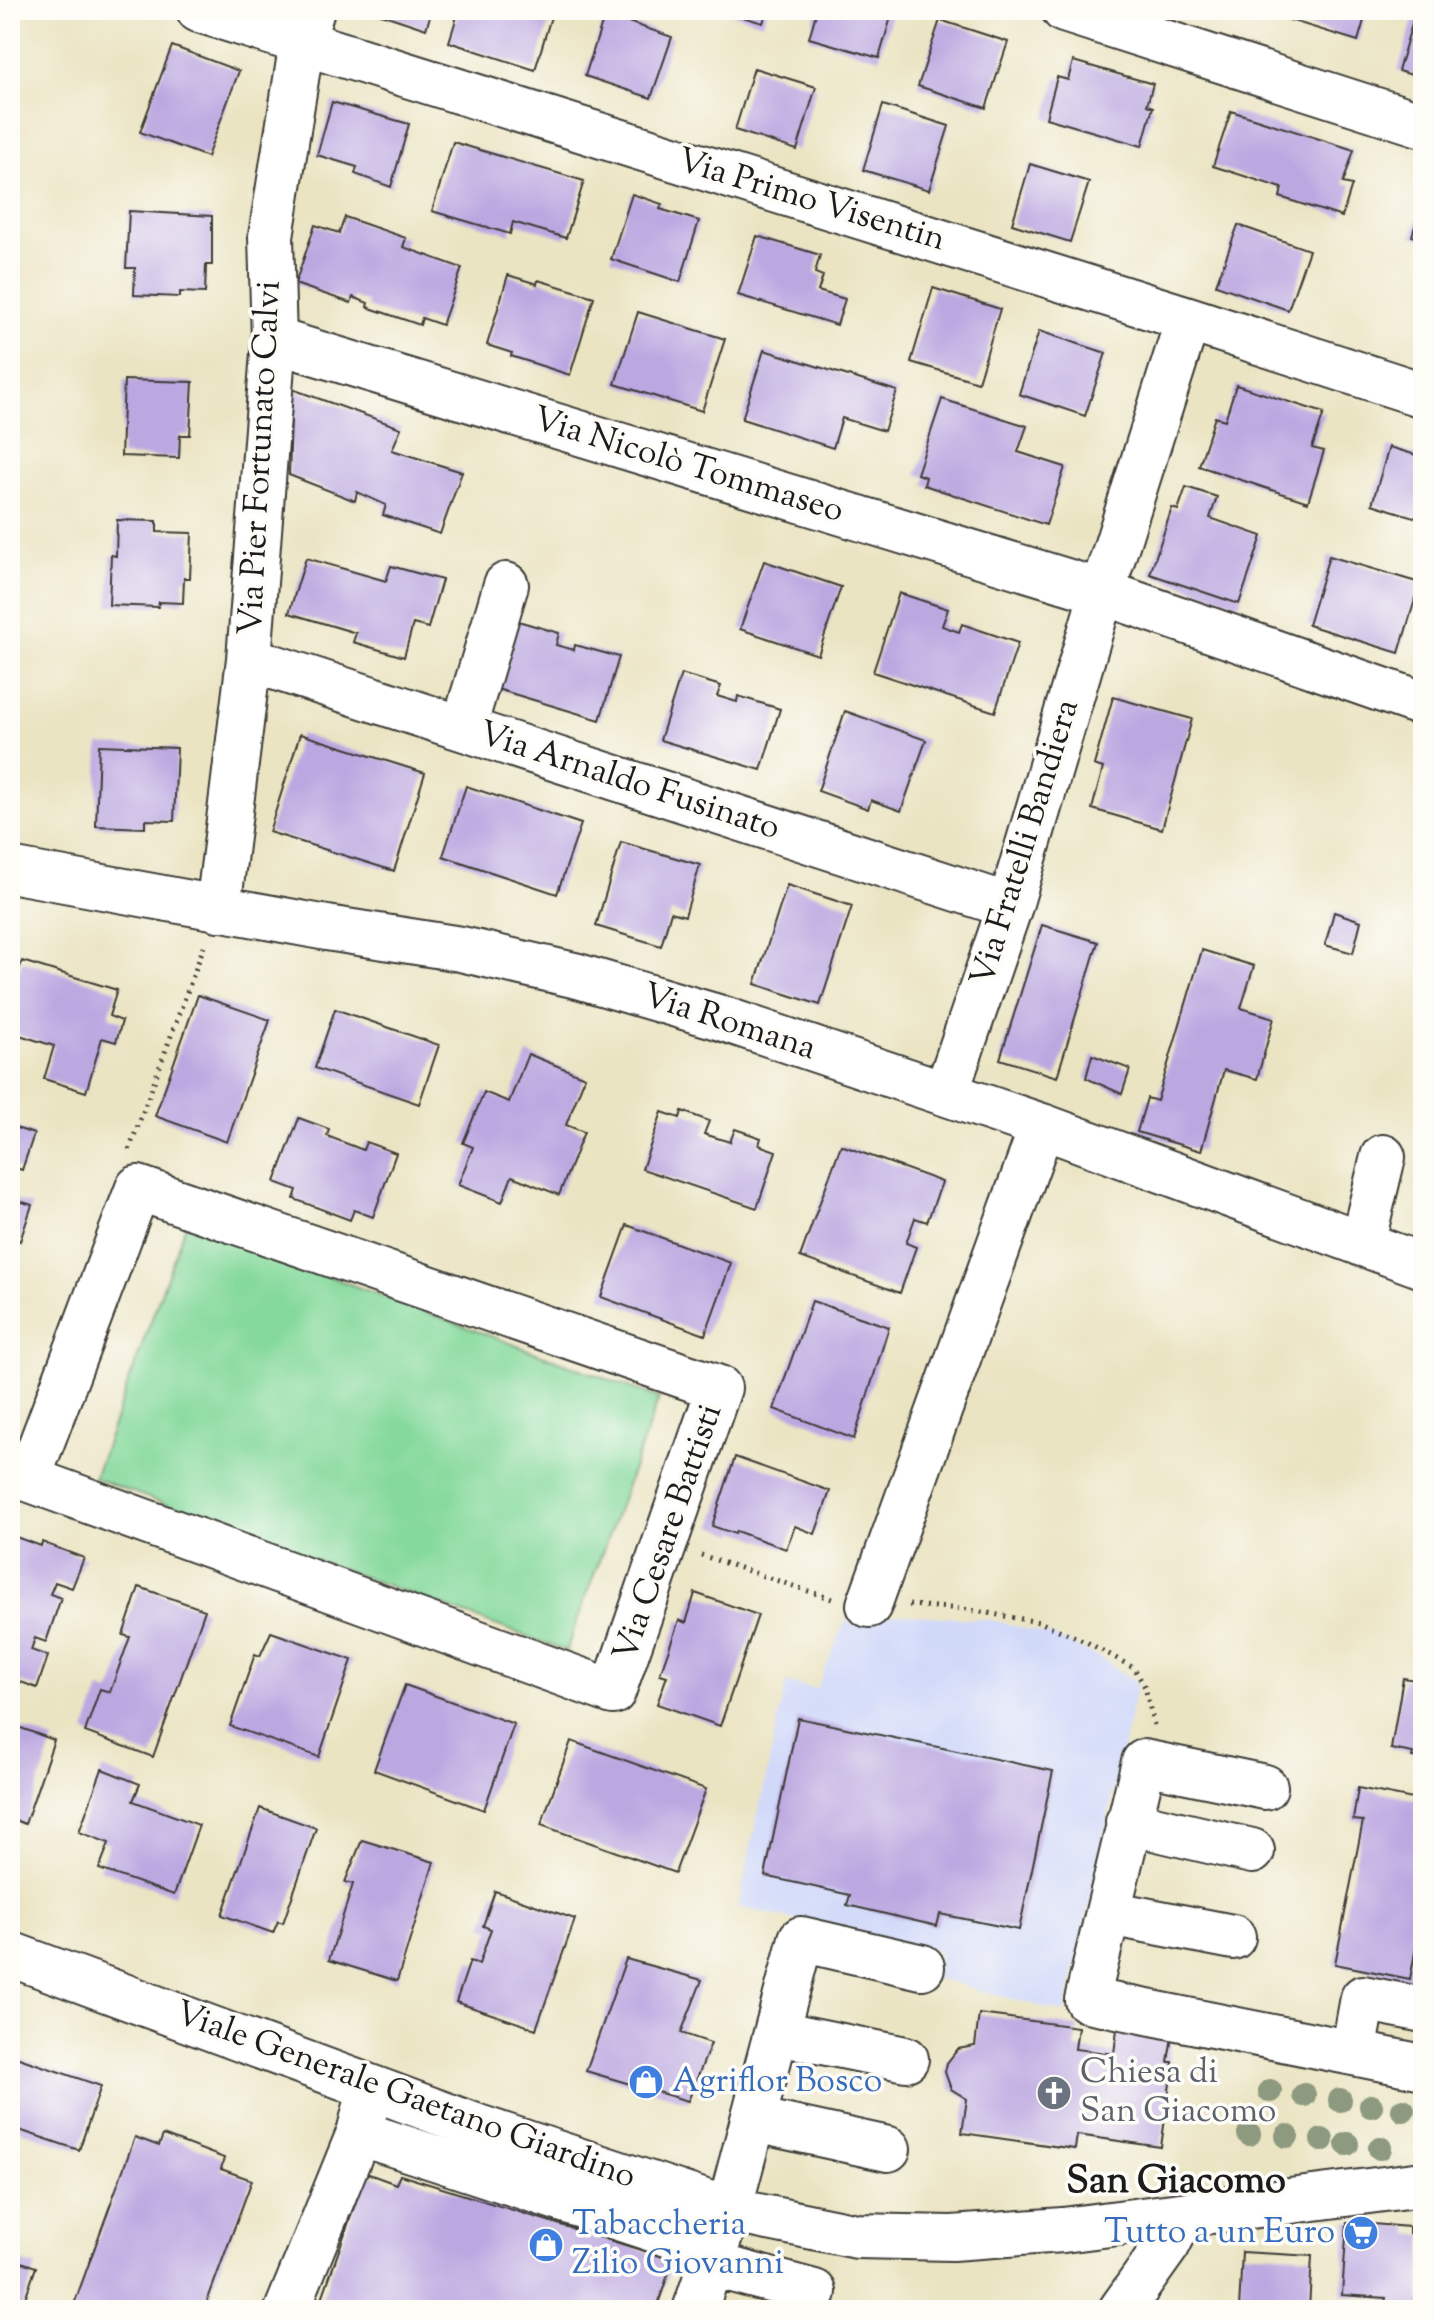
<svg xmlns="http://www.w3.org/2000/svg" width="1433" height="2320" font-family="'Sorts Mill Goudy',serif">
<style>
.built{fill:#d1d9f9}
.green{fill:#84d99b;stroke:#507a5c;stroke-width:2}
.building{fill:#bca8e1}
.lines{fill:none;stroke-linecap:round;stroke-linejoin:round}
.minor-casing{stroke:#3b3a35;stroke-width:48}
.major-casing{stroke:#3b3a35;stroke-width:48}
.path{stroke:#3b3a35;stroke-width:5;stroke-dasharray:2 6;stroke-linecap:butt}
.minor{stroke:#fff;stroke-width:44}
.major{stroke:#fff;stroke-width:44}
.tree{fill:#8d9a7f}
.labels{text-anchor:middle;dominant-baseline:central;stroke-width:7;stroke-linejoin:round;paint-order:stroke}
.street-label{font-size:34px;fill:#1c1c1c;stroke:#fdfcf7}
.worship-label{font-size:34px;fill:#5b616d;stroke:#fdfcf7;text-anchor:start}
.shop-label{font-size:34px;fill:#366cbe;stroke:#fdfcf7;text-anchor:start}
.quarter-label{font-size:38px;font-weight:bold;fill:#1c1c1c;stroke:#fdfcf7}
</style>
<rect width="100%" height="100%" fill="#fdfcf7"/>
<filter id="ink" filterUnits="userSpaceOnUse"><feTurbulence type="fractalNoise" baseFrequency=".0125" numOctaves="2"/><feDisplacementMap in="SourceGraphic" scale="16" xChannelSelector="R" yChannelSelector="G"/><feConvolveMatrix kernelMatrix="1 2 1 2 8 2 1 2 1" color-interpolation-filters="sRGB"/></filter>
<filter id="wash" filterUnits="userSpaceOnUse"><feTurbulence type="fractalNoise" baseFrequency=".006" numOctaves="4" result="noise"/><feDisplacementMap in="SourceGraphic" scale="32" xChannelSelector="R" yChannelSelector="G"/><feGaussianBlur stdDeviation="1.8" result="paint"/><feColorMatrix in="noise" values="0 0 0 0 0 0 0 0 0 0 0 0 0 0 0 0 0 1.4 0 .05"/><feComposite in="paint" operator="in"/></filter>
<g filter="url(#wash)">
<rect width="100%" height="100%" fill="#ebe4c3"/>
<path class="built" d="M899 1614 992 1620 1056 1637 1106 1661 1137 1684 1065 2013 935 1978 940 1952 738 1907 786 1683 816 1689 846 1620Z"/>
<path class="green" d="M186 1224 659 1398 566 1651 94 1478Z"/>
<g id="blocks">
<path class="building" d="M369 10H432L426 29Z
M459 10H553L535 70 449 42Z
M719 10H767L763 23Z
M817 10H893L879 58 809 38Z
M1257 10H1367L1358 41Z
M1416 10H1423V78L1398 71Z
M605 14 672 37 651 98 585 76Z
M940 20 1008 42 986 108 918 86Z
M172 46 239 71 207 157 140 132Z
M1073 61 1153 84 1147 105 1153 107 1142 146 1046 118 1057 77 1068 80Z
M754 68 816 87 797 150 735 130Z
M332 102 409 124 391 187 355 174 357 167 317 155Z
M883 105 949 126 929 190 863 170Z
M1231 111 1354 150 1343 183 1352 185 1342 217 1280 197 1282 188 1213 166Z
M453 142 584 181 566 238 513 222 510 234 432 211Z
M1030 164 1089 182 1070 242 1012 224Z
M632 194 662 204 660 209 699 221 680 282 611 259Z
M1422 203H1423V240L1412 236Z
M129 211 212 216V265H206L205 293 180 292V297L134 295 135 268H126Z
M345 217 406 238 403 247 462 268 442 325 422 318 420 325 367 307 368 303 353 297 351 303 295 284 315 225 339 233Z
M1238 225 1309 250 1288 310 1216 285Z
M757 236 820 255 815 273 823 276 818 291 845 299 837 325 738 295Z
M508 275 537 284 538 280 594 297 570 375 511 356 512 353 487 345Z
M933 288 1000 309 978 382 911 362Z
M638 312 725 339 702 411 615 384Z
M1039 331 1106 353 1085 416 1019 394Z
M764 350 897 391 884 431 842 418 833 448 742 419Z
M124 380 193 382 190 435H180L179 458 121 456Z
M1236 385 1324 413 1312 448 1324 451 1308 502 1199 466 1215 417 1225 420Z
M292 389 401 428 392 450 462 472 440 534 383 515 386 505 357 492 355 501 289 475Z
M942 399 1027 426 1018 452 1065 467 1046 525 924 485 926 477 917 474Z
M1389 447 1423 457V520L1372 504Z
M1186 487 1217 497 1210 518 1262 536 1239 604 1150 574 1172 508 1178 510Z
M117 520 157 521V532L192 533 190 578H184L183 603 159 602 158 607 109 605 111 555 116 556Z
M1329 556 1420 583 1399 653 1308 625Z
M306 558 386 581 391 566 442 580 428 628 413 624 404 657 353 642 356 633 289 613Z
M764 561 841 587 818 655 740 629Z
M899 593 948 609 942 626 959 632 962 624 1018 643 995 712 873 672Z
M518 621 559 633 556 645 574 650 575 645 619 657 600 720 497 689Z
M681 674 721 686 717 696 737 702 738 696 780 709 761 770 660 740Z
M1113 697 1192 719 1162 829 1092 809 1103 768 1094 765Z
M845 711 926 740 901 811 871 800 868 809 818 791Z
M300 734 425 773 394 871 269 832Z
M99 745 177 748 174 821 145 820V828L96 826Z
M466 786 581 824 557 894 443 856Z
M621 842 700 865 685 916 671 912 661 946 596 926Z
M787 885 852 906 820 1005 755 984Z
M1334 912 1361 921 1353 953 1325 945Z
M1042 925 1098 942 1057 1077 1000 1059Z
M1202 950 1254 966 1241 1008 1274 1018 1257 1079 1224 1070 1201 1151 1137 1132 1147 1098 1157 1101Z
M22 961 117 990 109 1016 122 1021 116 1042 102 1038 86 1092 44 1079 54 1046 10 1032V998Z
M198 995 270 1020 227 1142 155 1116Z
M335 1009 439 1045 419 1104 315 1068Z
M528 1054 585 1077 566 1125 584 1132 559 1195 512 1176 502 1202 458 1185 473 1147 463 1143 484 1092 509 1102Z
M1092 1055 1130 1069 1122 1094 1086 1078Z
M682 1111 709 1121 704 1134 730 1142 735 1129 761 1138 759 1145 776 1151 757 1208 642 1169 662 1112 680 1118Z
M299 1118 329 1129 327 1136 363 1150 366 1142 396 1153 373 1217 354 1210 350 1220 294 1199 297 1190 275 1182Z
M10 1126 34 1134 22 1170 10 1166Z
M841 1145 942 1182 927 1222 915 1218 906 1243 916 1247 900 1293 800 1257Z
M10 1198 32 1205 20 1241 10 1238Z
M627 1225 731 1263 705 1335 601 1297Z
M812 1301 889 1327 854 1439 774 1409Z
M735 1457 830 1491 815 1534 795 1526 786 1549 736 1531 735 1534 712 1526Z
M10 1535 41 1546 42 1542 84 1558 72 1588 55 1582 50 1594 61 1598 46 1642 35 1638 31 1650 48 1656 37 1688 10 1678Z
M139 1587 205 1610 153 1757 85 1732 100 1689 110 1692 130 1637 123 1635Z
M695 1593 758 1615 720 1726 657 1704 667 1676 660 1674 679 1620 686 1623Z
M271 1632 352 1660 319 1757 230 1726 255 1654 260 1656Z
M1403 1678 1423 1681V1759L1412 1757 1413 1753 1391 1749Z
M405 1685 514 1724 484 1810 374 1770Z
M798 1718 1053 1771 1019 1930 940 1914 937 1926 847 1905 850 1895 765 1876Z
M10 1724 54 1740 25 1824 10 1818Z
M571 1741 706 1789 675 1873 541 1825Z
M102 1769 140 1784 133 1801 199 1825 174 1895 99 1869 109 1843 79 1832Z
M1358 1788 1423 1801V1910L1410 1979 1335 1964 1363 1821 1353 1820Z
M260 1808 316 1828 283 1923 278 1921 273 1933 222 1915Z
M362 1840 434 1862 397 1981 329 1960 353 1884 345 1882Z
M495 1891 575 1919 536 2029 456 2002 470 1961 479 1964 491 1929 483 1926Z
M626 1959 702 1980 681 2033 711 2043 688 2101 586 2071Z
M979 2014 1078 2027 1075 2049 1114 2054 1117 2029 1172 2036 1168 2062H1173L1161 2147 1077 2135 1075 2149 962 2133 967 2099 951 2089 945 2072 947 2063 958 2049 975 2046Z
M10 2055 101 2086 79 2150 10 2127Z
M163 2135 224 2158 221 2169 252 2180 204 2310H72L135 2137 159 2146Z
M366 2173 396 2184 400 2175 673 2260 656 2310H318Z
M1347 2222 1409 2227V2234L1423 2235 1420 2301H1423V2310H1383L1386 2298 1342 2295Z
M1242 2252 1312 2256 1309 2310H1239Z
M10 2258 36 2267 21 2310H10Z"/>
</g>
</g>
<g filter="url(#ink)">
<use href="#blocks" fill-opacity="0" stroke="#3b3a35" stroke-width="2"/>
<g class="lines">
<defs>
<path id="minor" d="M199 10 1188 319 1423 395
M1064 10 1423 125
M274 340 1102 592 1423 704
M249 659 1010 906
M464 727 506 585
M10 870 327 928 461 949 578 976 718 1017 1042 1126 1423 1266
M218 909 249 659 274 340 271 236 302 42 312 10
M946 1093 1010 906 1102 592 1188 319
M1362 1244 1383 1157
M10 1471 28 1479 613 1692 719 1388 138 1188 28 1479
M869 1605 1042 1126
M1265 1787 1144 1762 1087 2000 1353 2053
M1128 1822 1252 1851
M1109 1913 1233 1937
M1423 2010 1363 1998 1353 2053 1423 2067
M778 2033 906 2059
M755 2120 888 2149
M359 2133 686 2240 710 2264
M710 2264 814 2292 808 2310
M287 2310 359 2133 366 2106
M695 2310 729 2210 801 1939 922 1967
M1121 2310 1168 2244 1182 2216"/>
<path id="major" d="M10 1954 478 2127 729 2210 857 2236 952 2238 1063 2230 1423 2184"/>
</defs>
<use href="#minor" class="minor-casing"/>
<use href="#major" class="major-casing"/>
<path class="path" d="M129 1150 204 946
M701 1555 832 1599
M909 1605 964 1609 1039 1622 1083 1640 1134 1668 1145 1687 1154 1725"/>
<use href="#minor" class="minor"/>
<use href="#major" class="major"/>
</g>
<g class="tree">
<circle cx="1270" cy="2091" r="12"/>
<circle cx="1304" cy="2095" r="12"/>
<circle cx="1340" cy="2100" r="12"/>
<circle cx="1371" cy="2106" r="12"/>
<circle cx="1403" cy="2110" r="12"/>
<circle cx="1249" cy="2134" r="12"/>
<circle cx="1287" cy="2136" r="12"/>
<circle cx="1322" cy="2140" r="12"/>
<circle cx="1347" cy="2144" r="12"/>
<circle cx="1380" cy="2148" r="12"/>
</g>
</g>
<defs>
<symbol id="shop-disc" viewBox="-11 -11 22 22"><circle r="9.5" fill="#3f7fe0" stroke="#fdfcf7"/><path d="M-5-2.5h2.3a2.7 3.5 0 0 1 5.4 0H5L5.5 6h-11ZM-1.5-2.5h3a1.5 2.3 0 0 0-3 0Z" fill="#fff"/></symbol>
<symbol id="church-disc" viewBox="-11 -11 22 22"><circle r="9.5" fill="#6b7280" stroke="#fdfcf7"/><path d="M-1.2-6h2.4v3.5h3.3v2.4h-3.3V6h-2.4V-.1h-3.3v-2.4h3.3Z" fill="#fff"/></symbol>
<symbol id="supermarket-disc" viewBox="-11 -11 22 22"><circle r="9.5" fill="#3f7fe0" stroke="#fdfcf7"/><path d="M-6-5.5h2.5l.6 2H6L4.5 2H-2.5L-4.4-4H-6ZM-1.5 3.2a1.3 1.3 0 1 0 .1 0ZM3 3.2a1.3 1.3 0 1 0 .1 0Z" fill="#fff"/></symbol>
</defs>
<g fill-rule="evenodd">
<use href="#shop-disc" x="626" y="2062" width="40" height="40"/>
<use href="#church-disc" x="1034" y="2073" width="40" height="40"/>
<use href="#supermarket-disc" x="1341" y="2213" width="40" height="40"/>
<use href="#shop-disc" x="526" y="2225" width="40" height="40"/>
</g>
<g class="labels">
<g class="street-label">
<text transform="translate(811 201) rotate(17)">Via Primo Visentin</text>
<text transform="translate(261 458) rotate(-87)">Via Pier Fortunato Calvi</text>
<text transform="translate(688 466) rotate(17)">Via Nicolò Tommaseo</text>
<text transform="translate(629 782) rotate(18)">Via Arnaldo Fusinato</text>
<text transform="translate(1026 843) rotate(-73)">Via Fratelli Bandiera</text>
<text transform="translate(729 1023) rotate(18)">Via Romana</text>
<text transform="translate(669 1533) rotate(-71)">Via Cesare Battisti</text>
<text transform="translate(405 2096) rotate(20)">Viale Generale Gaetano Giardino</text>
</g>
<g class="worship-label">
<text x="1080" y="2073">Chiesa di<tspan x="1080" dy="39">San Giacomo</tspan></text>
</g>
<g class="shop-label">
<text x="672" y="2082">Agriflor Bosco</text>
<text x="572" y="2225">Tabaccheria<tspan x="572" dy="39">Zilio Giovanni</tspan></text>
<text x="1335" y="2233" text-anchor="end">Tutto a un Euro</text>
</g>
<g class="quarter-label">
<text x="1176" y="2183">San Giacomo</text>
</g>
</g>
<rect width="1433" height="2320" fill="none" stroke="#fdfcf7" stroke-width="40"/>
</svg>
